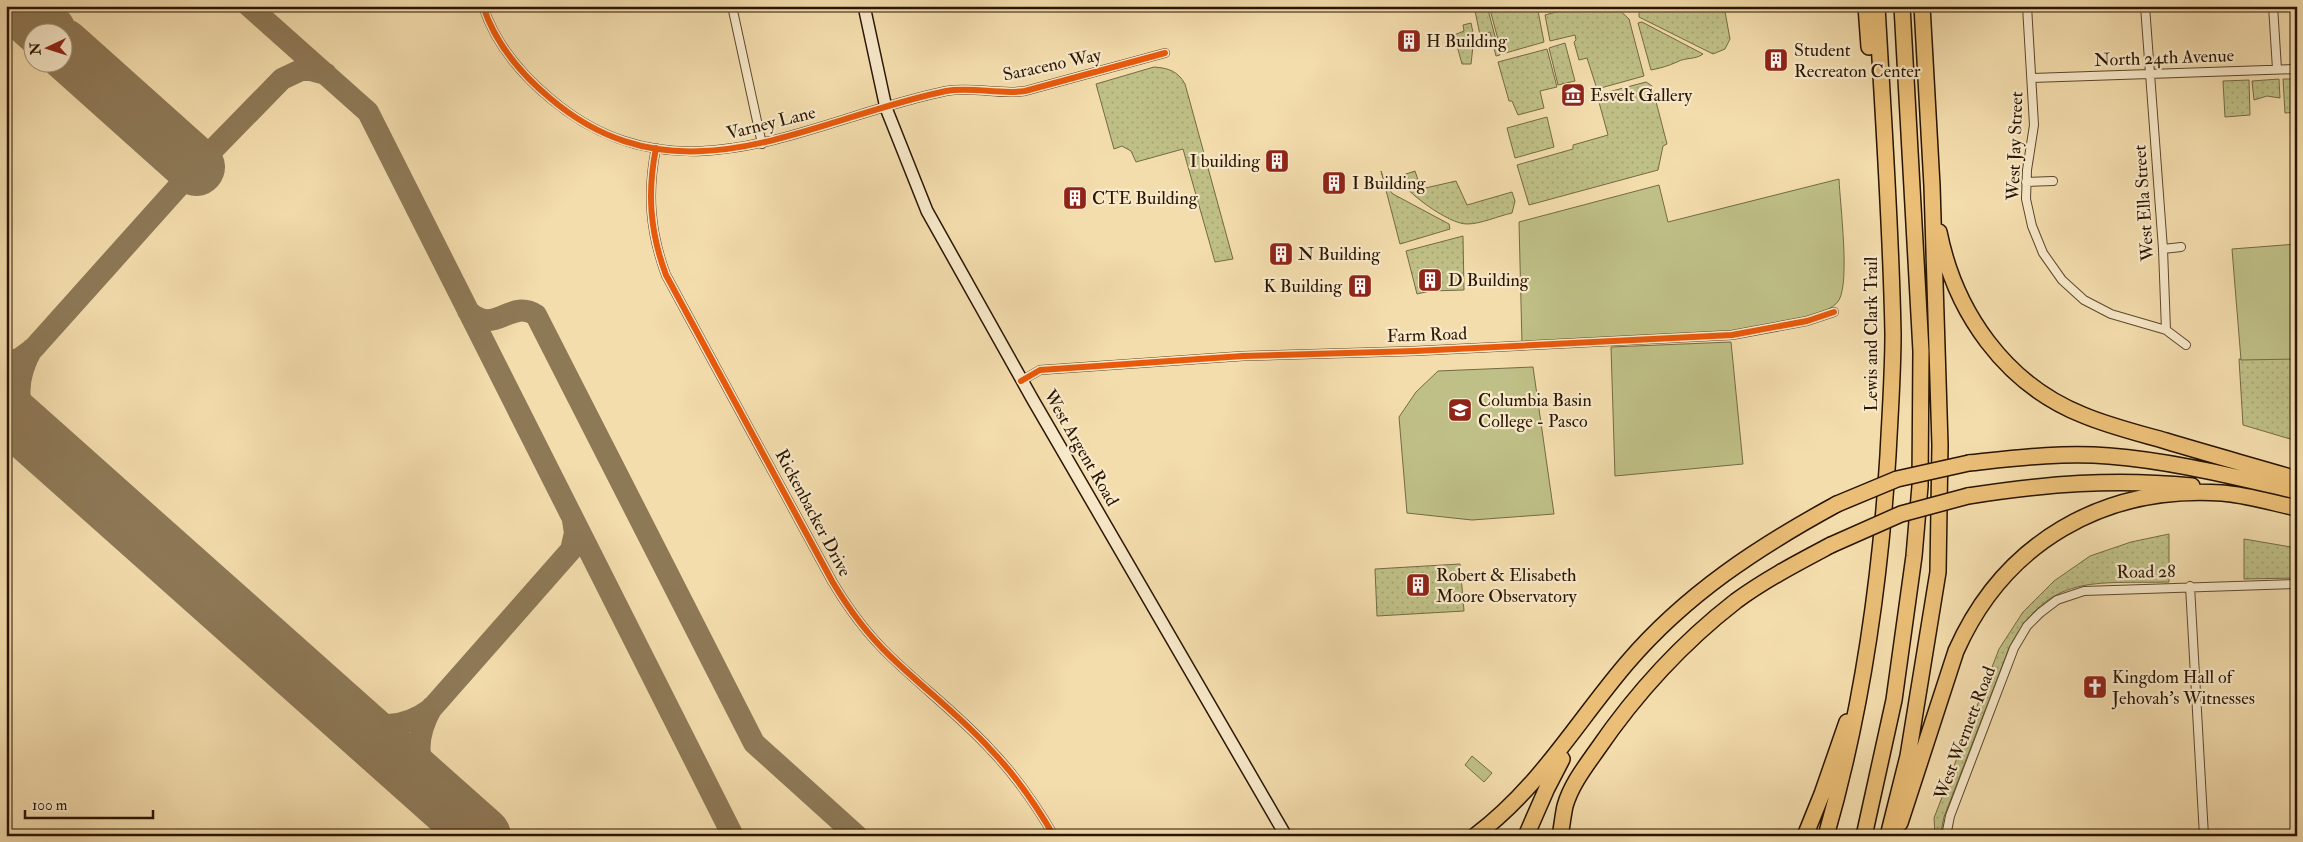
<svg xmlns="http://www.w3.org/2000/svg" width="2303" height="842" font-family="'IM FELL Double Pica',serif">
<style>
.grass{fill:url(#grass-dots);stroke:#746a44}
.green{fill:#bfc087;stroke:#746a44}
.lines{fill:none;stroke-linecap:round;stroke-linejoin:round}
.taxiway{stroke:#8e7957;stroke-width:22}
.runway{stroke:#8e7957;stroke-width:58}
.street-casing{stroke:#5c472c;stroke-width:10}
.secondary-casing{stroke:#291501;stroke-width:14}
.highway-casing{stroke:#291501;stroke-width:18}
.street{stroke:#f8e9ca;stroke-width:8}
.secondary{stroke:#f8e9ca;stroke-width:11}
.highway{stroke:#eabe76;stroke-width:15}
.highway-bridge-casing{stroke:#291501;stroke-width:18;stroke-linecap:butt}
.highway-bridge{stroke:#eabe76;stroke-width:15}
.cycleway-casing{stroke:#f8e9ca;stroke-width:9}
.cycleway{stroke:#e8590c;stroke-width:6}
.labels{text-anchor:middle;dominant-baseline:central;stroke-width:4.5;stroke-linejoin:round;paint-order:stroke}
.poi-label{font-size:18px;fill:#291501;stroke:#f8e9ca;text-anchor:start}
.street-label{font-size:18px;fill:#291501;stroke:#f8e9ca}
</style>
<defs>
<pattern id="grass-dots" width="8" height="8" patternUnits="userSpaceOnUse" patternTransform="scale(1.25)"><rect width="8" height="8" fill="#bfc087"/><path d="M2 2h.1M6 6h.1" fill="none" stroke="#a4a473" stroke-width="1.8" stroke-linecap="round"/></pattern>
</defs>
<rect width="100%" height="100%" fill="#f4ddad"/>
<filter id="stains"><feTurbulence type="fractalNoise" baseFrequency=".004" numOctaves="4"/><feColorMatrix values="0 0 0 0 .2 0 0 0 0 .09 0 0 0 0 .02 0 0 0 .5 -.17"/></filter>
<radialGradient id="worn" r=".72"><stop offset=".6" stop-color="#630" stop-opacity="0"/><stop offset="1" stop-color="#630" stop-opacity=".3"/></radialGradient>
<path class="grass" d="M1474 6H1487L1500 55 1496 56 1490 32 1480 35Z
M1489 6H1537L1544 42 1502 54Z
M1578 6H1615L1629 19 1644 76 1597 89 1587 58 1579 60 1574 42 1576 40 1575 35 1550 41 1545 15Z
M1650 6H1724L1730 39 1725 49 1713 54 1639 17V13Z
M1642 22 1703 54C1695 60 1686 57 1677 62 1668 66 1661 68 1651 70L1638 23Z
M1471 23 1474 37 1471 64H1462L1454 35 1464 31 1463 25Z
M1565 43 1575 81 1558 85 1549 48Z
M1547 49 1557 87 1540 91 1544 108 1518 115 1512 101H1509L1498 62Z
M1154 67C1168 68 1178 71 1185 84L1233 259 1215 262 1183 149 1136 162 1131 151 1122 146 1114 149 1096 84Z
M2279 79 2280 98 2267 96 2254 100 2252 81Z
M2283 79H2297V112L2285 113Z
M2249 80 2250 115 2225 117 2223 81Z
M1646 82 1652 86 1667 144 1663 146 1658 170 1529 205 1517 165 1573 149V145L1608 135 1597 95Z
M1547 117 1554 147 1515 158 1507 128Z
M1381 171 1386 186 1393 194 1449 224 1450 229 1400 244Z
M1415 171 1421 189 1456 181 1467 205 1512 192 1515 201 1512 213C1498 216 1481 224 1467 224 1448 224 1406 192 1397 177Z
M1463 236 1464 290 1430 291 1417 294 1406 251Z
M2297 358V441L2243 425 2239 359Z
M2169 534V582C2095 584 2049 572 2009 648L1944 817 1940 836H1935L1934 818 1999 649 2023 612 2054 581 2090 556 2131 542Z
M2244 539 2297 548V578L2244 579Z
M1460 564 1464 611 1377 616 1375 569Z"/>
<path class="green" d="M1839 179C1840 204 1850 281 1839 300 1817 338 1570 341 1522 344L1519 222 1659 185 1668 222Z
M2297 244V359L2241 360 2232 249Z
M1731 342 1743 464 1615 476 1611 347Z
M1533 367 1554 514 1472 520 1407 513 1399 417 1416 392 1438 371Z
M1472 756 1492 773 1484 782 1465 765Z"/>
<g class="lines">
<path class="taxiway" d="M249 6 368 112 733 836
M468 311C495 337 510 298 536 315L754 743 857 836
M32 349C13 383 16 409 38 440
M6 365 22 357 33 349 196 167 282 79 301 70H311L326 74
M432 707C412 742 417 767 440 798
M339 708C371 728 398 733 431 709L571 550 575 533 573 520"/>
<path class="runway" d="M18 6 47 32
M62 47 196 167
M6 412 482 836"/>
<defs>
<path id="street" d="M483 6C495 43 522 75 551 99 679 207 810 119 946 91 972 86 999 95 1025 91L1165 53
M732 6 762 144
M2027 6 2034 125 2027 170 2026 199 2032 226 2043 253 2062 280 2084 300 2111 314 2166 330 2186 345
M2145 6 2163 249 2166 330
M2273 6 2277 69
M2032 78 2297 69
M656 148C647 193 650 232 666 275L832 581C848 608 867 634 890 656 923 688 960 716 991 750 1016 776 1036 805 1054 836
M2026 182 2053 181
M2163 249 2181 247
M1021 381 1040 370 1243 356 1415 351 1732 335 1807 321 1834 312
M2190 586 2204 836
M1946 836 1950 816 2014 648 2027 626 2040 613 2057 600 2084 591 2297 584"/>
<path id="secondary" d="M864 6 886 108 927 211 1033 400 1286 836"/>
<path id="highway" d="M1866 6 1869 47
M1939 232C1955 312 2005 384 2083 415 2109 426 2138 433 2166 441 2209 454 2253 466 2297 479
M1969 463C2016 458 2062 452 2109 456 2173 461 2235 477 2297 491
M1968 496C2046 484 2113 478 2192 486
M1900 823 1956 651C2004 543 2103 485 2222 493 2247 495 2273 503 2297 508
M1475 836C1540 787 1575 724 1627 663 1686 594 1758 547 1837 504
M1526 836 1547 788 1562 759
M1560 836C1562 826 1563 815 1565 806 1571 785 1585 767 1597 750 1636 693 1682 643 1736 601 1766 579 1799 562 1831 545
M1805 836 1822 794 1847 722
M1826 836C1862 711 1880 585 1888 455 1890 415 1893 374 1893 334 1891 224 1883 115 1877 6
M1864 836 1894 700 1914 556 1920 486 1921 351 1902 6
M1888 836 1908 756 1938 572 1940 445 1932 186 1922 6"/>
</defs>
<use href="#street" class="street-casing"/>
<use href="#secondary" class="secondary-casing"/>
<use href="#highway" class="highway-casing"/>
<use href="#street" class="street"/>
<use href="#secondary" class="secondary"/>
<use href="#highway" class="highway"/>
<defs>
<path id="highway-bridge" d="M1837 504 1897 479 1969 463
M1831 545 1901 514 1968 496"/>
</defs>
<use href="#highway-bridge" class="highway-bridge-casing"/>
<use href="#highway-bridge" class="highway-bridge"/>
<defs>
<path id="cycleway" d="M483 6C495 43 522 75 551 99 679 207 810 119 946 91 972 86 999 95 1025 91L1165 53
M656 148C647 193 650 232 666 275L832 581C848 608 867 634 890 656 923 688 960 716 991 750 1016 776 1036 805 1054 836
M1021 381 1040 370 1243 356 1415 351 1732 335 1807 321 1834 312"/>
</defs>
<use href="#cycleway" class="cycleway-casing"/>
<use href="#cycleway" class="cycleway"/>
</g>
<defs>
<symbol id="building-square" viewBox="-11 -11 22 22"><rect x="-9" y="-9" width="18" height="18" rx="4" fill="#8f2418" stroke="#f8e9ca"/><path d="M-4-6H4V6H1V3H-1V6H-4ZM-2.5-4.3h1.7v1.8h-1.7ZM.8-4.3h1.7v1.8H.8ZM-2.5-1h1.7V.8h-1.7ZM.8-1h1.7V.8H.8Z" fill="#fff"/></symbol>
<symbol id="museum-square" viewBox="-11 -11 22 22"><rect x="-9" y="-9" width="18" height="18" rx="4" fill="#8f2418" stroke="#f8e9ca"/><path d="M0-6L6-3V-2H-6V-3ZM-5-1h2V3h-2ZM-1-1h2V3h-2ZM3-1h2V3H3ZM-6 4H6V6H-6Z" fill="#fff"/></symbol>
<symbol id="university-square" viewBox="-11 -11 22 22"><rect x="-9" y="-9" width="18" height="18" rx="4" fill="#8f2418" stroke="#f8e9ca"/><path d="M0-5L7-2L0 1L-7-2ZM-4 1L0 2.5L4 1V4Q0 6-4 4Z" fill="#fff"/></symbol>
<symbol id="church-square" viewBox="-11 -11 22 22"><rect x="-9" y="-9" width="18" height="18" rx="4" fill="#8f2418" stroke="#f8e9ca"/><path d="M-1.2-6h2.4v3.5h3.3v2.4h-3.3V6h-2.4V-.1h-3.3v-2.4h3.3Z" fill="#fff"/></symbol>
</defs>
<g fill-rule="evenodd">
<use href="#building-square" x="1395" y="27" width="28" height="28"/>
<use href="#building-square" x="1762" y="46" width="28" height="28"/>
<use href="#museum-square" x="1559" y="81" width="28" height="28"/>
<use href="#building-square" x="1263" y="147" width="28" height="28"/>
<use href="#building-square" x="1320" y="169" width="28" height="28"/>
<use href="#building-square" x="1061" y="184" width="28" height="28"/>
<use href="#building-square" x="1267" y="240" width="28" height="28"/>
<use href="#building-square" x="1416" y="266" width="28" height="28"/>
<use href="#building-square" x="1346" y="272" width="28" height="28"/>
<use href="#university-square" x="1446" y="396" width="28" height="28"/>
<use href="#building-square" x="1404" y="571" width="28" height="28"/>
<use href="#church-square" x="2081" y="673" width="28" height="28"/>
</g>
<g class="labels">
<g class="poi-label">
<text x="1426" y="41">H Building</text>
<text x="1794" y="50">Student<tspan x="1794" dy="21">Recreaton Center</tspan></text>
<text x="1590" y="95">Esvelt Gallery</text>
<text x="1260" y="161" text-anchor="end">I building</text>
<text x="1352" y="183">I Building</text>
<text x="1092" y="198">CTE Building</text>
<text x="1298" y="254">N Building</text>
<text x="1448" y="280">D Building</text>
<text x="1342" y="286" text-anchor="end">K Building</text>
<text x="1478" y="400">Columbia Basin<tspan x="1478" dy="21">College - Pasco</tspan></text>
<text x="1436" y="575">Robert &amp; Elisabeth<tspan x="1436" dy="21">Moore Observatory</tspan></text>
<text x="2112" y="677">Kingdom Hall of<tspan x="2112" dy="21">Jehovah's Witnesses</tspan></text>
</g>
<g class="street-label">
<text transform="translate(2164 58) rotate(-2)">North 24th Avenue</text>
<text transform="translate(1052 65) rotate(-12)">Saraceno Way</text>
<text transform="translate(771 123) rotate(-14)">Varney Lane</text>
<text transform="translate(2015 146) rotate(-88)">West Jay Street</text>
<text transform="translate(2144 203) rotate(-94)">West Ella Street</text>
<text transform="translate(1871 334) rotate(-90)">Lewis and Clark Trail</text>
<text transform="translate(1427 335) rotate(-2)">Farm Road</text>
<text transform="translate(1081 448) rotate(60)">West Argent Road</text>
<text transform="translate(813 513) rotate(62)">Rickenbacker Drive</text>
<text transform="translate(2146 572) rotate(-1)">Road 28</text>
<text transform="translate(1965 733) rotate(-69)">West Wernett Road</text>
</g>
</g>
<rect width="2303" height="842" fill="none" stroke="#f4ddad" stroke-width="25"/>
<rect x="8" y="8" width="2288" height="827" fill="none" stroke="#291501" stroke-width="2.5"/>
<rect x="12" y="12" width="2278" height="817" fill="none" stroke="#291501"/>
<g transform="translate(48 48) rotate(266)"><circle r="24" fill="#f8e9ca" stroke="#a5947a"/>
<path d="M0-4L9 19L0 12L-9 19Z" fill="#8f2418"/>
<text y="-8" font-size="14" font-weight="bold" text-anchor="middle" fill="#291501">N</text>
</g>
<path d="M25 810v8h128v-8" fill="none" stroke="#291501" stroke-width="2.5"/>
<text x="32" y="810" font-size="15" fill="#291501" stroke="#f8e9ca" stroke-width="4" paint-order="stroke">100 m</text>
<rect width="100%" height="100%" filter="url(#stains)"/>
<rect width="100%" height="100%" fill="url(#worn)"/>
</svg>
